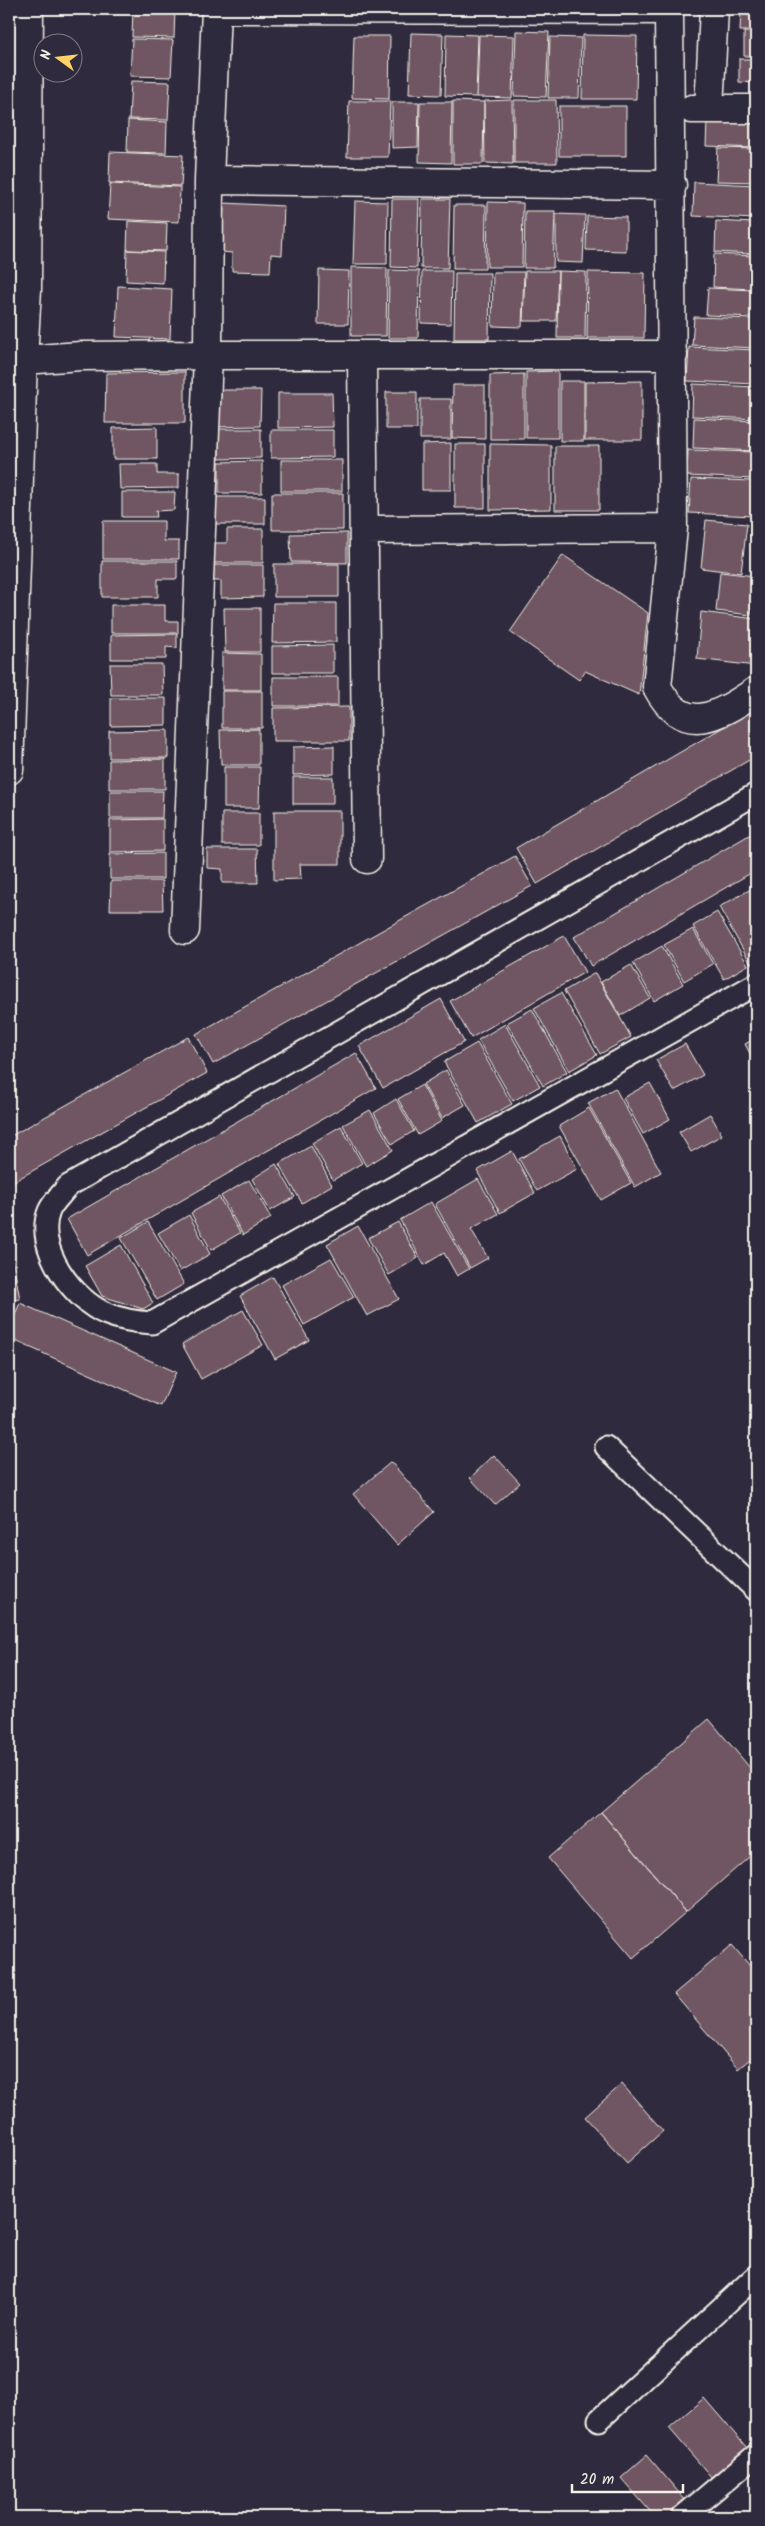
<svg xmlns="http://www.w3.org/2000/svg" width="765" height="2526" font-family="Kalam,sans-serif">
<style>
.building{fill:#6f5762;stroke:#f4f1e8}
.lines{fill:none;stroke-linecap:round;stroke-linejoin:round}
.service-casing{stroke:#f4f1e8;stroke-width:25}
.minor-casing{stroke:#f4f1e8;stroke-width:31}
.service{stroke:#2f2a3d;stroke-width:21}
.minor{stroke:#2f2a3d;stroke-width:28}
</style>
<rect width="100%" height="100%" fill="#2f2a3d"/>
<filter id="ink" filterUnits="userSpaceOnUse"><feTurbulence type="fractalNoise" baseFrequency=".02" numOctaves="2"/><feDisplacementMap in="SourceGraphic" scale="10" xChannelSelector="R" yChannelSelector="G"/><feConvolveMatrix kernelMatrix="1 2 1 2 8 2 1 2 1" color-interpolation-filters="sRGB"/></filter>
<g filter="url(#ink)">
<path class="building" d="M133 9H175L174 38 132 37Z
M741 9H756V31H740Z
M516 31 549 32 546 97 514 96Z
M744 32H756V56H744Z
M411 33 443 34 441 95 409 94Z
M446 34 478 35 476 97 445 96Z
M479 35 514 36 512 98 477 97Z
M583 35 637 36 636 99H582Z
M354 36H390L389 99 352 98Z
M550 37 581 38 579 98H548Z
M132 39 173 40 171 77 130 76Z
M739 59H756V83L739 82Z
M131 81 170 82 168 120 129 119Z
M512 100 513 164 485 163 484 101Z
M514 100H556L557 163H514Z
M349 101H390L388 157H347Z
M453 101 484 102 483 164H453Z
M392 102H419L418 147 392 148Z
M420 102H452L451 163 419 162Z
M559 106H626V156H559Z
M128 120 167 122 166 153 127 152Z
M707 121 756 123V148L706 146Z
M718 148 756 149V182L716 181Z
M110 152 183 155 181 186 109 183Z
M694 182 756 185V219L693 216Z
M110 184 180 187 179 222 108 219Z
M392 199H419L417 268 391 267Z
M422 199H450L448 268H421Z
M355 201 388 202 387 264H353Z
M488 202 523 203 522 267H487Z
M224 203 284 206 282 255 271 254 270 272 232 271V253L222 252Z
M454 205H486L485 269H453Z
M525 211H555L553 268H524Z
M556 214 585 215 583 263 556 262Z
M587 216 626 217V251L586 250Z
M128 221 167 223 166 251 127 250Z
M716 221 754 223 752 254 715 252Z
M127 250 164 252 163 283 126 281Z
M714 254 753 256 752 289 713 287Z
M351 267 387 268 386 336H351Z
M319 270 349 271 348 324H318Z
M389 270 419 271 418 338H388Z
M422 271H452L451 324 421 323Z
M525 271H558L556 321H523Z
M558 271 586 272 585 338H557Z
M493 272H524L522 327 492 326Z
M588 272 645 273 644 338H587Z
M455 273H490L489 339H454Z
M118 286 172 289 170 339 116 337Z
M708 288 755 290 754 317 706 315Z
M694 317 756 319V348L692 345Z
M689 347 756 350V384L687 381Z
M558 371V438H526V372Z
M185 372V423H105L106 373Z
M524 374V439H490V375Z
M560 381H584V441H560Z
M642 381V440H585V382Z
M693 384 756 387V419L692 416Z
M453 385H485V439L452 438Z
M216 390H261L260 426 208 427Z
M386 392H417V429H386Z
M278 393H332L333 427 278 428Z
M420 399H451V439H420Z
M694 418 756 421V451L693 448Z
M157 427V459H113V428Z
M208 429H261V458L219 459V444H208Z
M271 430H333V457L271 458Z
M451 443V490H422V444Z
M455 444H485V508H455Z
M490 444 551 445V509L490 510Z
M555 446H599V510H555Z
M688 450 756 452 755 479 687 476Z
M281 460H342V491H281Z
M262 461V493H219V462Z
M119 464H157V474H179V488L120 489Z
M691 479 755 481 753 516 689 513Z
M122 492H175L174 510 156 511 157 517H122Z
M272 493H343V530H272Z
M205 497H265V524H206Z
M706 520 747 524 741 573 701 568Z
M103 521H164V541H179V559H103Z
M227 529H263V563H206V543H227Z
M347 533V563L291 562 290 534Z
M563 555 648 613 639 695 585 671 579 680 510 632Z
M102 561H177V579H158V597H102Z
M274 564H339V597H274Z
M206 565H263V597L221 598V581H205Z
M720 572 755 576 751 615 716 611Z
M273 603H336V642L272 643Z
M111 605H165V621H178V633H111Z
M224 608H260V652H225Z
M701 612 756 619V666L697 659Z
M177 634V648L166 647V659H111V635Z
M333 645V673H272V646Z
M222 653 261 654V690H222Z
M110 664H162L163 695H111Z
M273 677H338V706H273Z
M222 691H262V728H222Z
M111 698H166V725L111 726Z
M349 707V741H273V708Z
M756 708V756L537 884 516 848Z
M259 729V765H221L220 730Z
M168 730V758H109V731Z
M334 746V774L293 775V747Z
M165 759V789H109V760Z
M224 767H260L259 808H224Z
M293 777H333V804H293Z
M110 791H163L162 818H110Z
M274 811H340V864H300L301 879 274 880Z
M222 813H259V845H222Z
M163 819V851L110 852V820Z
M756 831V870L591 966 574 937Z
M207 849H257L258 883H222V869L207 868Z
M163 853V879H110V854Z
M515 856 532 886 213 1064 196 1034Z
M111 881H162L163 910H110Z
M751 889 756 898V962L751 964 719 907Z
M717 912 748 965 724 979 693 926Z
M693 929 713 964 684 981 664 945Z
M564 936 585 972 471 1038 450 1001Z
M662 946 683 984 654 1001 633 963Z
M631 965 650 998 620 1016 601 982Z
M595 973 631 1037 600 1054 564 991Z
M561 993 597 1055 569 1071 534 1008Z
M441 999 464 1042 383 1088 359 1046Z
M532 1009 567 1072 543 1086 507 1023Z
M505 1024 540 1086 513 1101 478 1040Z
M188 1037 207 1073 9 1184V1137Z
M756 1038V1065L745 1044Z
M477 1043 512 1104 478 1123 444 1062Z
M685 1044 703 1075 674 1091 656 1060Z
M356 1053 376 1088 87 1255 67 1219Z
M446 1070 465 1105 442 1118 423 1084Z
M650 1083 670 1119 643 1134 623 1098Z
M422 1085 442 1121 418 1135 398 1099Z
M615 1088 661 1172 635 1187 588 1103Z
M396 1099 414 1131 392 1144 374 1113Z
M589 1108 631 1183 601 1200 559 1126Z
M370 1110 393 1150 366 1166 343 1125Z
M710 1114 722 1135 691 1152 679 1132Z
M341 1126 362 1163 333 1180 312 1143Z
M560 1136 577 1169 537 1191 519 1159Z
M311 1146 332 1185 302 1203 279 1164Z
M512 1151 535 1193 500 1213 477 1171Z
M276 1164 295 1197 270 1211 252 1179Z
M478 1179 498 1214 471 1229 488 1258 470 1268 435 1204Z
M249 1180 271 1218 243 1235 221 1196Z
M219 1197 240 1233 211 1250 191 1213Z
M431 1202 469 1269 457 1276 444 1253 424 1265 400 1220Z
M189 1215 210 1254 180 1271 158 1233Z
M148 1222 184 1284 157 1300 121 1238Z
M398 1222 418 1258 389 1275 368 1238Z
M358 1226 399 1299 367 1316 327 1244Z
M9 1241 20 1299 9 1301Z
M121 1245 153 1303 143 1309 102 1296 85 1266Z
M331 1258 354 1297 304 1325 282 1285Z
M273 1277 309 1340 275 1359 240 1296Z
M20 1303 176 1372 161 1406 9 1338V1328Z
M243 1310 263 1345 201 1379 182 1344Z
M494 1455 520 1483 495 1505 470 1478Z
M391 1462 434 1512 397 1545 353 1494Z
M709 1719 756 1775V1851L686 1912 601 1812Z
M601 1812 686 1912 633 1958 548 1858Z
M732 1945 756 1973V2054L738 2069 674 1994Z
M622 2084 663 2131 627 2163 585 2117Z
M704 2398 747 2448 712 2478 669 2428Z
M647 2455 686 2501 667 2517H655L621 2478Z"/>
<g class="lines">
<defs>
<path id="service" d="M756 794 68 1186C62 1194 52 1203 49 1211 34 1248 74 1301 107 1314 122 1320 137 1322 152 1323L756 984
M606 1447 756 1590
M599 2420 756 2276
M682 2517 756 2455"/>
<path id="minor" d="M29 9 27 289 23 360 81 356 208 355H673
M224 9 669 10
M669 9 673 528 657 687C685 739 719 715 756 691
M692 109H756
M709 109 714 9
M209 180 672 185
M362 355 367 859
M364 530 673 528
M9 770 23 360
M185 930 208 355 209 180 216 9"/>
</defs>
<use href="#service" class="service-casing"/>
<use href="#minor" class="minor-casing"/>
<use href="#service" class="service"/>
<use href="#minor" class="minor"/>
</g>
</g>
<rect width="765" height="2526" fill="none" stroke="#2f2a3d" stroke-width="30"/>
<rect x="15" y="15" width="735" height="2496" fill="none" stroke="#f4f1e8" stroke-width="2" filter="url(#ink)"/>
<g transform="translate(58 58) rotate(285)"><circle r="24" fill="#2f2a3d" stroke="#7e7a81"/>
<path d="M0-4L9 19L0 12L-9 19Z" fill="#ffd166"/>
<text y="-8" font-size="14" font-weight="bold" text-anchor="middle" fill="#f4f1e8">N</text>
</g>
<path d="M572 2484v8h111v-8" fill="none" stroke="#f4f1e8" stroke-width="2.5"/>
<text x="580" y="2484" font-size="15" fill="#f4f1e8" stroke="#2f2a3d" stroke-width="4" paint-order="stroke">20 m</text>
</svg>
